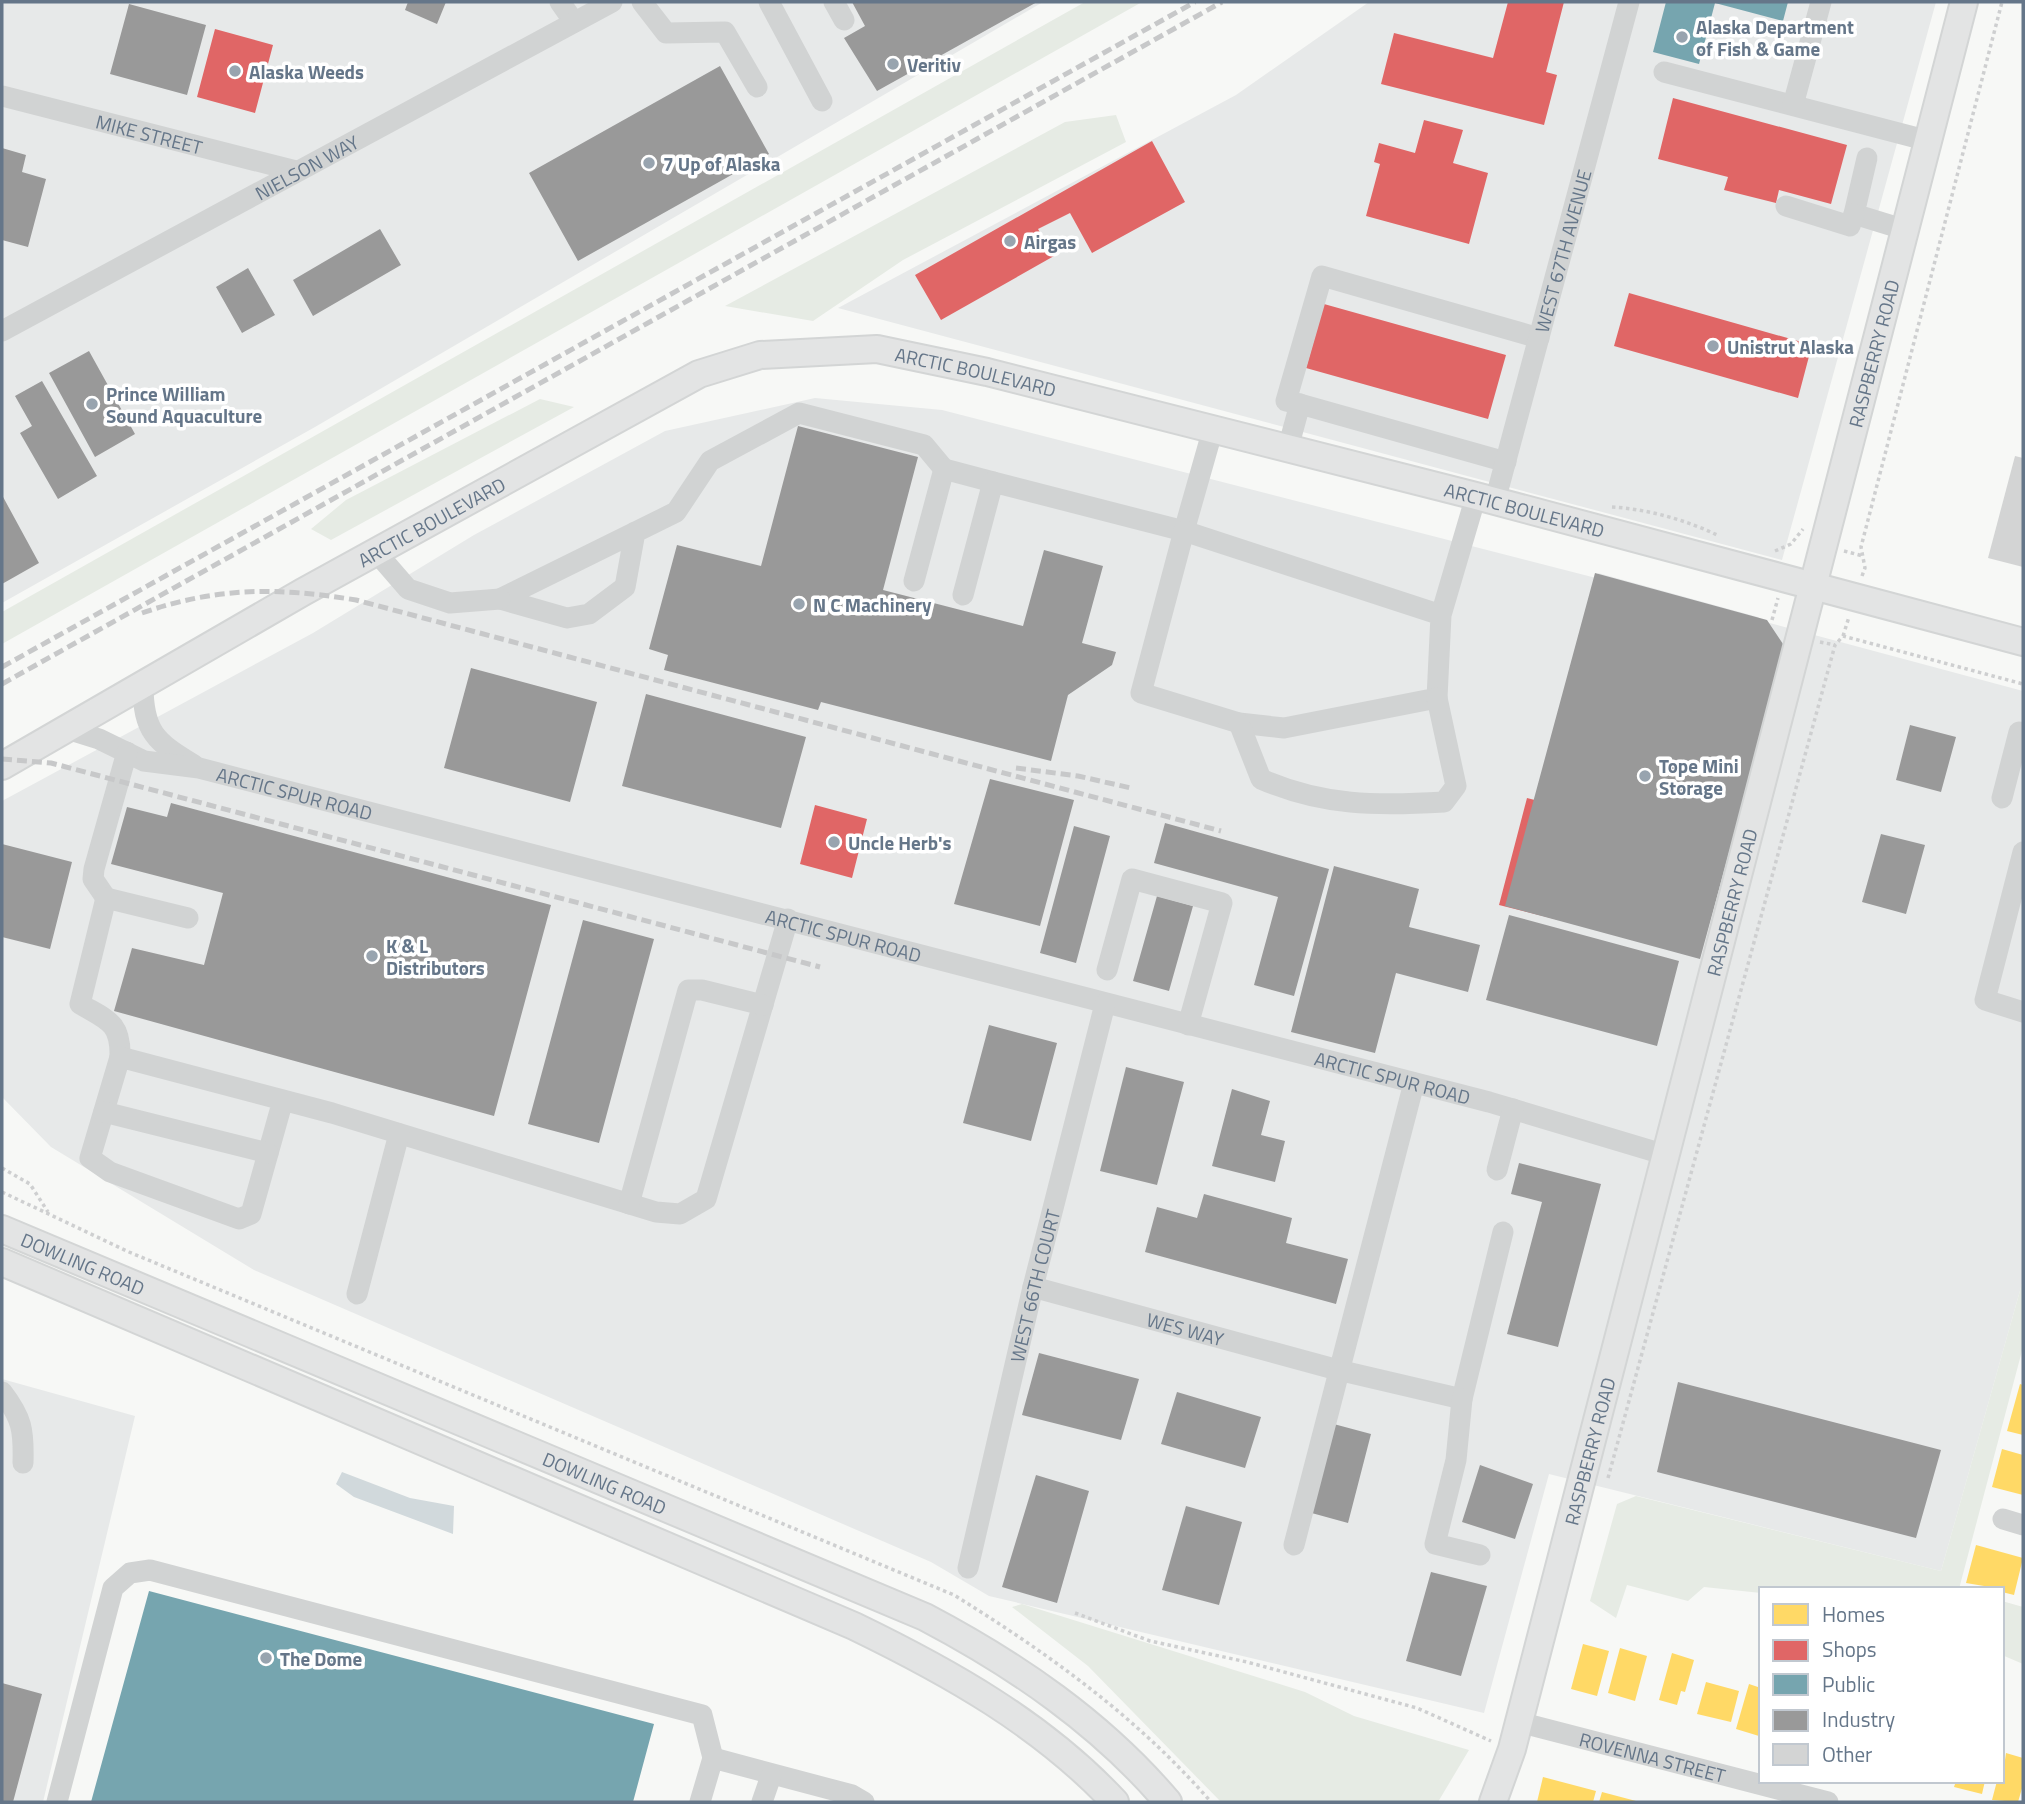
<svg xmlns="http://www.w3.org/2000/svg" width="2025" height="1804" font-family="'Titillium Web',sans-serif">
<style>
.built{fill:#e7e9e9}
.green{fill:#e6ebe4}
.water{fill:#d1d9dc}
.homes{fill:#ffd966}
.shops{fill:#e06666}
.public{fill:#76a5af}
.industry{fill:#999}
.building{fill:#d3d4d4}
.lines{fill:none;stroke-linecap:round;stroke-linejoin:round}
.major-casing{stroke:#d3d5d5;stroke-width:30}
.path{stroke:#cecfd0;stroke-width:3.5;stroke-dasharray:3.5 3.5;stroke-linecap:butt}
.minor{stroke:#d1d3d3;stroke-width:21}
.major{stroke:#e3e4e4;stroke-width:26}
.rail{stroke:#c7c8c9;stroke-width:5;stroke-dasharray:10 5;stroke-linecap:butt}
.poi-dot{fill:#98a4af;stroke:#fff;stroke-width:2.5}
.labels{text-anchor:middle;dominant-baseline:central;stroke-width:7;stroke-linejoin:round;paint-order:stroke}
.poi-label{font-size:19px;font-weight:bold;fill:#657689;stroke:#fff;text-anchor:start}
.street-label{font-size:19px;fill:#657689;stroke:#fff}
</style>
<rect width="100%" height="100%" fill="#f7f8f6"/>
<path class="built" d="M2 2H1043L315 427 2 603Z
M1369 2H1936L1782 560 838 308 1236 95Z
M815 398 942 410 1596 578 1598 573 1758 617 1762 621 2023 691V1280L1941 1571 1549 1474 1484 1713 989 1596 931 1562 254 1270 51 1147 2 1097V801L313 633 474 535 665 431Z
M2 1379 135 1416 43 1802H2Z"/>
<path class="green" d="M1085 2H1142L2 644V612Z
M1116 115 1126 142 903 260 813 321 725 306 1065 122Z
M540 399 574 407 331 540 311 529 346 500Z
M2023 1280V1347L1959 1589H1761V1593L1704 1587 1688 1601 1627 1585 1616 1618 1590 1601 1617 1504 1636 1496 1941 1571Z
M2002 1601 2023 1607V1664L2002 1655Z
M1022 1604 1305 1692 1354 1716 1469 1750 1438 1802H1221L1088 1666 1012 1607Z"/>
<path class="water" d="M342 1472 410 1498 454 1506 453 1534 354 1497 336 1484Z"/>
<path class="homes" d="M2020 1384 2023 1385V1435L2007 1431Z
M2002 1449 2023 1455V1495L1992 1487Z
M1976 1545 2023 1558 2014 1595 2002 1592V1589L1966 1583Z
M1583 1644 1609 1651 1597 1696 1571 1689Z
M1620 1648 1647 1656 1635 1701 1608 1693Z
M1672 1653 1694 1660 1685 1692 1681 1691 1677 1705 1659 1700Z
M1706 1682 1739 1691 1731 1722 1697 1714Z
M1749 1684 1761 1688 1759 1736 1736 1729Z
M2006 1753 2023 1758V1785L2018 1802 1992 1800 1997 1781H2002Z
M1543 1777 1596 1791 1593 1802H1537Z
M1956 1781H1985L1982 1794 1954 1787Z
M1602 1792 1636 1801V1802H1599Z"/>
<path class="shops" d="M1508 2H1564L1546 72 1557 75 1544 125 1381 84 1394 33 1493 58Z
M215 29 273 45 255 113 197 97Z
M1673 98 1847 145 1831 204 1779 190 1776 203 1724 190 1728 177 1658 159Z
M1424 120 1463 130 1453 163 1488 173 1469 244 1366 216 1380 164 1374 162 1379 143 1415 153Z
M1152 141 1185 202 1092 253 1070 213 1038 229 1054 256 941 320 915 275Z
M1629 293 1812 345 1798 398 1614 346Z
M1324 304 1506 355 1488 419 1306 368Z
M1527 798 1589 814 1559 920 1499 905Z
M815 805 867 819 852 878 800 864Z"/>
<path class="public" d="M1666 2H1788L1783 21 1715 3 1699 64 1653 52Z
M149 1591 654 1724 633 1802H91Z"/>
<path class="industry" d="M408 2H446L437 24 405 10Z
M852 2H1037L877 91 844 38 865 26Z
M129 4 206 25 187 95 110 74Z
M720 66 769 154 578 261 529 173Z
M2 148 26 155 22 172 46 179 28 247 2 240Z
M380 229 401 265 313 316 293 280Z
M248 268 275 315 242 333 216 287Z
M89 351 135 434 95 457 49 373Z
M42 381 97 476 58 499 20 433 32 426 15 396Z
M798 426 918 457 883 590 1023 626 1044 550 1103 566 1082 643 1116 652 1112 665 1068 695 1051 761 821 702 818 710 664 670 668 655 649 649 677 545 761 566Z
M2 495 39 563 2 584Z
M1595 573 1767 620 1785 647 1700 959 1505 906Z
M471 668 597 702 570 802 444 768Z
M646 694 806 737 781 828 622 786Z
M1910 725 1956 737 1941 792 1896 780Z
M990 779 1074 800 1040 926 954 904Z
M171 803 551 905 494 1116 114 1011 132 948 204 965 223 893 111 864 127 807 167 817Z
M1165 823 1329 869 1294 996 1254 985 1278 897 1154 863Z
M1074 826 1110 836 1076 963 1040 953Z
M1881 834 1925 845 1906 914 1862 902Z
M2 844 72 862 50 949 2 937Z
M1334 866 1419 889 1409 927 1480 945 1468 992 1396 973 1375 1053 1291 1032Z
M1157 896 1193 906 1169 991 1133 981Z
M1509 915 1679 961 1657 1046 1486 1000Z
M583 920 654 939 599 1143 528 1124Z
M989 1025 1057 1043 1031 1141 963 1123Z
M1126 1067 1184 1082 1157 1185 1100 1171Z
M1232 1089 1270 1101 1261 1135 1285 1141 1275 1182 1212 1166Z
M1519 1163 1601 1184 1558 1347 1507 1334 1542 1202 1511 1194Z
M1204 1194 1292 1218 1286 1243 1348 1259 1336 1304 1145 1252 1157 1207 1197 1218Z
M1039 1353 1139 1379 1121 1440 1022 1415Z
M1678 1382 1941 1450 1916 1538 1657 1472Z
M1177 1392 1261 1417 1245 1468 1161 1444Z
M1330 1423 1371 1434 1348 1523 1308 1512Z
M1480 1465 1533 1484 1515 1539 1462 1522Z
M1036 1475 1089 1491 1057 1603 1002 1587Z
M1186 1506 1242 1522 1219 1605 1162 1590Z
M1431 1572 1487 1586 1461 1676 1406 1661Z
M2 1683 42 1694 13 1802H2Z"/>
<path class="building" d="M2015 456 2023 458V567L1988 558Z"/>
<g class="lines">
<defs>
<g id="major">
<path id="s8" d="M2 766 303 592 699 374 760 355 877 349 987 372 1476 496 2023 642"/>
<path id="s9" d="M2 1229 925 1617C1016 1665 1101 1723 1168 1802"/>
<path d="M2 1262 854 1626C949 1672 1042 1724 1115 1802"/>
<path id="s10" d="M1493 1802 1512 1749 1964 2"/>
</g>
</defs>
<use href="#major" class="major-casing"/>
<path class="path" d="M1612 507C1647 509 1687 520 1719 536
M1775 551 1791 544 1803 529
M1844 551 1863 556
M1862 576 1865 568 1861 547 2002 2
M1772 620 1778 598
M1843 636 1849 617
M1820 642 1835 645
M2 1168 30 1184 48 1212
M2 1192 129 1252 954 1595C1049 1654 1137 1717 1211 1802
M1608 1478 1835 645 1843 636 2023 684
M1075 1613 1150 1641 1247 1662 1417 1708 1491 1741"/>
<g class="minor">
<path d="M560 2 574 22"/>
<path d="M642 2 666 33 725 32 757 87"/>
<path d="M769 2 822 101"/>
<path d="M834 2 844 20"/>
<path d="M1664 72 1929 141"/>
<path id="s1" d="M2 96 296 171"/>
<path d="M1793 105 1821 2"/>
<path d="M1867 158 1854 214 1906 230"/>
<path d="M1786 206 1850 226 1854 214"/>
<path id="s2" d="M2 331 612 2"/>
<path d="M1300 404 1286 401 1322 276 1539 338"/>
<path d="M1288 448 1300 404 1506 462"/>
<path id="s3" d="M1495 501 1629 2"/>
<path d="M635 532 625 587 589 614 567 618 500 599 676 512 710 461 799 413 924 445 944 469"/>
<path d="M376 552 408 589 450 603 500 599"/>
<path d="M914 581 944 469 993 482"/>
<path d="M963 595 993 482 1184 531 1213 429"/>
<path d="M1441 615 1184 531 1141 693 1239 723 1284 728 1437 698 1441 615 1476 496"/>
<path d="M143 685C143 732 156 742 194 765"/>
<path d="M1239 723 1261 779C1323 806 1377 806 1444 802L1456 786 1437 698"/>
<path id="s4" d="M67 729 99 739 144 761 199 768 1489 1102 1666 1155"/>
<path d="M2002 798 2019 732 2023 733"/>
<path d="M2023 852 1985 1000 2023 1012"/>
<path d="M106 898 93 879 94 869 127 752"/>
<path d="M1107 970 1132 879 1222 903 1188 1025"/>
<path d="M120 1057C121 1022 107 1020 80 1004L106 898 188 918"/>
<path d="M283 1100 251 1214 239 1219 110 1172 90 1158 120 1057 332 1113 656 1212 680 1214 706 1199 788 919"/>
<path d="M104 1112 268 1153"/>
<path d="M1497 1170 1513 1109"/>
<path d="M629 1204 688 990H702L763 1005"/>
<path id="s5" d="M1033 1287 1338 1370 1462 1399 1503 1232"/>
<path d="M357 1294 399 1134"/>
<path d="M2 1392C22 1418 24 1430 23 1463"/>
<path d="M1462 1399 1456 1460 1435 1544 1480 1555"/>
<path d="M2003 1519 2023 1525"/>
<path d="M1294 1545 1414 1083"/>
<path id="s6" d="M968 1568 1033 1287 1105 1004"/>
<path id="s7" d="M1519 1722 1828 1802"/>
<path d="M57 1802 113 1588 130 1573 150 1570 702 1715 713 1758"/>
<path d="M700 1802 713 1758 852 1795 864 1802"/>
<path d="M762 1802 771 1776"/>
</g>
<use href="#major" class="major"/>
<path class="rail" d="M142 613C217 587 277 587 356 600L1221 831
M2 667 1195 2
M2 684 1222 2
M2 759 51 763 820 967
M1016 768 1078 776 1131 788"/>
</g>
<g class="poi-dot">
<circle cx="1682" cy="37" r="7"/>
<circle cx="893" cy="64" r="7"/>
<circle cx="235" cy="71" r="7"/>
<circle cx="649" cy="163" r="7"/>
<circle cx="1010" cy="241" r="7"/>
<circle cx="1713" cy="346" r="7"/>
<circle cx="92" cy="404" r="7"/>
<circle cx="799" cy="604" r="7"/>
<circle cx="1645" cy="776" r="7"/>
<circle cx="834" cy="842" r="7"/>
<circle cx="372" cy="956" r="7"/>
<circle cx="266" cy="1658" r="7"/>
</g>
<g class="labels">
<g class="poi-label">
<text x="1696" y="26">Alaska Department<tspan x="1696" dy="22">of Fish &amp; Game</tspan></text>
<text x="907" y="64">Veritiv</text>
<text x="249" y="71">Alaska Weeds</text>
<text x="663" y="163">7 Up of Alaska</text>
<text x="1024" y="241">Airgas</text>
<text x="1727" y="346">Unistrut Alaska</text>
<text x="106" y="393">Prince William<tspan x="106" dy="22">Sound Aquaculture</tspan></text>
<text x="813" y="604">N C Machinery</text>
<text x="1659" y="765">Tope Mini<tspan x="1659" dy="22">Storage</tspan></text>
<text x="848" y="842">Uncle Herb's</text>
<text x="386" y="945">K &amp; L<tspan x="386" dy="22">Distributors</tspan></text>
<text x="280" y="1658">The Dome</text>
</g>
<g class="street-label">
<text stroke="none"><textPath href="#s1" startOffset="152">MIKE STREET</textPath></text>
<text stroke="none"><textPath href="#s2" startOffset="346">NIELSON WAY</textPath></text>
<text stroke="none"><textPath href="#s3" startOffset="259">WEST 67TH AVENUE</textPath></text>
<text stroke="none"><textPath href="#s10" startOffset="1498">RASPBERRY ROAD</textPath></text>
<text stroke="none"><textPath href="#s8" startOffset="1082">ARCTIC BOULEVARD</textPath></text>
<text stroke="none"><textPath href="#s8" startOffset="1648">ARCTIC BOULEVARD</textPath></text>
<text stroke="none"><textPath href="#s8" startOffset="494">ARCTIC BOULEVARD</textPath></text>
<text stroke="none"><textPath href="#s4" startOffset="238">ARCTIC SPUR ROAD</textPath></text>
<text stroke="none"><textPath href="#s10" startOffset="931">RASPBERRY ROAD</textPath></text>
<text stroke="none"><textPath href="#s4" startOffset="805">ARCTIC SPUR ROAD</textPath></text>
<text stroke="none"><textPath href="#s4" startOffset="1372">ARCTIC SPUR ROAD</textPath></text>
<text stroke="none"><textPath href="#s9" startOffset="88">DOWLING ROAD</textPath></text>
<text stroke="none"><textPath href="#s6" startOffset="290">WEST 66TH COURT</textPath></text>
<text stroke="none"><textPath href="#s5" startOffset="158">WES WAY</textPath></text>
<text stroke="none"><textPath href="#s10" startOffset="364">RASPBERRY ROAD</textPath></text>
<text stroke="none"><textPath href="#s9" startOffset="654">DOWLING ROAD</textPath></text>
<text stroke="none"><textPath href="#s7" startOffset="138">ROVENNA STREET</textPath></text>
</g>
</g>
<rect width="2025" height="1804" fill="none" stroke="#657689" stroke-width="7"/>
<rect x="1759" y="1587" width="245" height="196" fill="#ffffff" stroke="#c1c8d0" stroke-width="2"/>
<rect x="1773" y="1604" width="35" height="21" fill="#ffd966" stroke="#c1c8d0" stroke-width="2"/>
<text x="1822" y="1622" font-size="21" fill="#657689">Homes</text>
<rect x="1773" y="1640" width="35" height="21" fill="#e06666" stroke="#c1c8d0" stroke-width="2"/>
<text x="1822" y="1657" font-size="21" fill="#657689">Shops</text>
<rect x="1773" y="1674" width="35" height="21" fill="#76a5af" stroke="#c1c8d0" stroke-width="2"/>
<text x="1822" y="1692" font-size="21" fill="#657689">Public</text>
<rect x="1773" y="1710" width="35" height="21" fill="#999999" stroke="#c1c8d0" stroke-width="2"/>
<text x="1822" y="1727" font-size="21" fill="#657689">Industry</text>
<rect x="1773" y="1744" width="35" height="21" fill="#d3d4d4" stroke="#c1c8d0" stroke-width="2"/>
<text x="1822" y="1762" font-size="21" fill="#657689">Other</text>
</svg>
